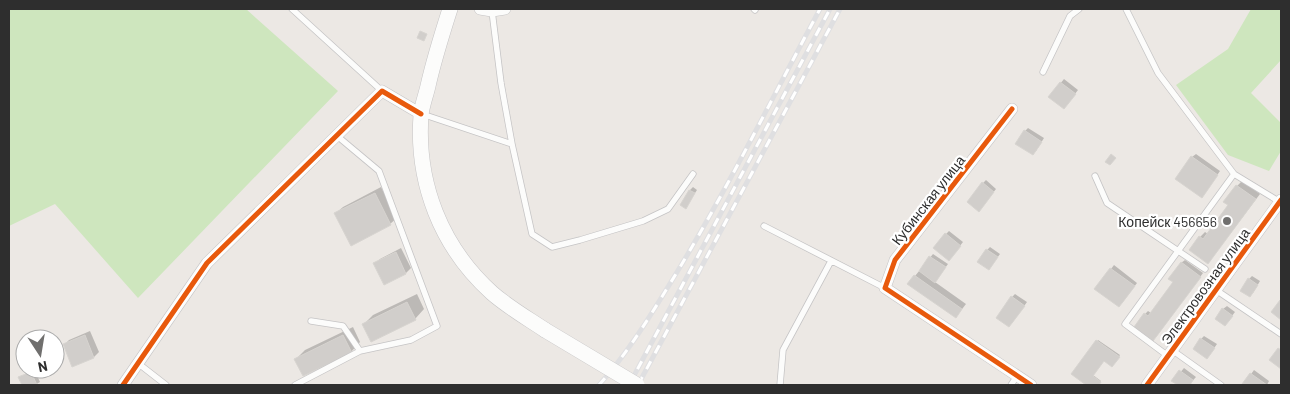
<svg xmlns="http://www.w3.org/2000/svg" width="1290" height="394" font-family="Barlow,sans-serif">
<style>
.green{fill:#cee6be}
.shadow{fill:#0003}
.building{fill:#d1cecb;stroke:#d7d4d0}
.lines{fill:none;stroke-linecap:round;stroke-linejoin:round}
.service-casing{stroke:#c5c4c5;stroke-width:7}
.minor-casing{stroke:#c5c4c5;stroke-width:12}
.secondary-casing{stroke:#c5c4c5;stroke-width:16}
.service{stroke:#fcfcfb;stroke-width:5.5}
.minor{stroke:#fcfcfb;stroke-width:11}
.secondary{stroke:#fcfcfb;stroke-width:15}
.rail-casing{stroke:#dfdfe1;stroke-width:5}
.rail{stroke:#fff;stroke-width:3;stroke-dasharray:9;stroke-linecap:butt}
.secondary-bridge-casing{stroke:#c5c4c5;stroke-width:16;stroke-linecap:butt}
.secondary-bridge{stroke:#fcfcfb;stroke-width:15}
.cycleway-casing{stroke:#fff;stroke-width:8}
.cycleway{stroke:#e8590c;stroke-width:5}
.poi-dot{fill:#706f6e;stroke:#fff;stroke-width:2}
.labels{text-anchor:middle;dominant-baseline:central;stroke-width:4.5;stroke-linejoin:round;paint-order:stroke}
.street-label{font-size:14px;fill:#2e2e2e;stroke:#fff}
.poi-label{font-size:14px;fill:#2e2e2e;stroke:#fff;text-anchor:end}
</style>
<rect width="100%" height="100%" fill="#ece8e4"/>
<path class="green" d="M9 9H246L338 91 138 298 55 204 9 226Z
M1251 9H1281V60L1251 93 1281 123V151L1269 171 1228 155 1176 85 1228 49Z"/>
<path class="shadow" d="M1064 79 1078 90 1067 104 1050 96Z
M1028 128 1044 138 1036 151 1025 131Z
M1196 154 1220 171 1205 193 1192 157Z
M986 180 996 189 982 207 983 183Z
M1242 181 1260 194 1208 263 1200 237 1205 232 1208 234 1229 204 1237 186Z
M381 187 397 218 390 224 336 213 343 207Z
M693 187 697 190 686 207 690 190Z
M949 231 963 242 952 256 946 234Z
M990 247 1000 254 992 265 987 250Z
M401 248 411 268 406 273 385 283 375 264 380 259Z
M933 254 948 264 935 282 966 304 956 317 915 276Z
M1185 260 1203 273 1156 337 1145 314 1148 311 1151 313 1174 281 1181 263Z
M1114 265 1137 283 1122 303 1111 269Z
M1252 276 1260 281 1253 293 1249 279Z
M417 294 424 309 415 319 364 324 373 315Z
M1015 294 1027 302 1012 323V297Z
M1227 306 1235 312 1228 321 1223 309Z
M353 327 360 342 351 352 296 359 305 350Z
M90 331 99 352 94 357 64 345 69 340Z
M1204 336 1217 344 1210 354 1201 339Z
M1098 340 1120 355 1112 366 1104 360 1093 375 1101 381 1098 385H1088L1073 374Z
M1184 368 1196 377 1189 385H1180L1173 381Z
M34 369 40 382 35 385H23L20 378Z
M1254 370 1269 381 1267 385H1246L1244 384Z"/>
<path class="building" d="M420 31 427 34 424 41 417 38Z
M1060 82 1076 94 1064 109 1048 97Z
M1024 130 1042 142 1033 155 1015 144Z
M1111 154 1116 158 1110 165 1105 162Z
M1191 156 1218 175 1202 198 1175 179Z
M982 182 994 192 979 212 967 202Z
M1236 185 1256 199 1208 264 1189 250 1199 236 1203 239 1228 205 1223 202Z
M689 190 695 193 686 209 680 205Z
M375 193 391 225 351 246 334 213Z
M945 233 961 246 949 261 933 248Z
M986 249 998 257 989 270 977 262Z
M396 252 406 274 384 285 373 263Z
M929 256 946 267 935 283 919 271Z
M1181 262 1201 277 1153 341 1134 327 1144 313 1148 316 1173 282 1168 279Z
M1110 268 1135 286 1119 307 1094 289Z
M914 275 962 309 956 318 907 284Z
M1248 278 1258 285 1250 297 1240 291Z
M1011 296 1025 306 1009 327 996 318Z
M1280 300 1281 301V320L1271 312Z
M407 302 416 320 371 342 362 324Z
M1222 308 1233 316 1225 326 1215 319Z
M85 335 94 358 72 367 63 344Z
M343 335 352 353 303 376 294 359Z
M1200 338 1215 348 1207 359 1193 349Z
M1096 340 1120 357 1112 367 1104 361 1093 376 1101 382 1099 385H1086L1071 374Z
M1278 348 1281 350V369L1269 360Z
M1179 370 1193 380 1190 385H1178L1171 381Z
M31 372 37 385H22L18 377Z
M1250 373 1267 385 1242 384Z"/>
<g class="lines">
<defs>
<path id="service" d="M292 9 382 91
M754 9 755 10
M1126 9 1158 73 1234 174
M492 11 501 83 512 144
M1043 72 1070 16 1079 9
M422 114 512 144 532 234 552 247 580 240 643 221 668 209 693 174
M1095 176 1107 203 1205 269
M764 226 885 288
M1216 290 1281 334
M311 321 343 326 360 351
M1172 350 1221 385
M1168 356 1125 324 1234 174 1280 202
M139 364 166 385
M295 385 360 351 411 340 437 326 379 171 336 135
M780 385 783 350 831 261
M1011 385 1017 376"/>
<path id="minor" d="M480 9 492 11 505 9
M1012 109 895 260 885 288 1031 385
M123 385 207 263 382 91 421 114
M1147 385 1281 200"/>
<path id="secondary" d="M450 9C442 34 434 59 428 86 426 95 422 105 421 115 416 183 441 247 492 293 508 307 527 318 545 330"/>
</defs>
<use href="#service" class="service-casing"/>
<use href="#minor" class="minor-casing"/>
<use href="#secondary" class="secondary-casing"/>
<use href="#service" class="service"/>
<use href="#minor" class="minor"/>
<use href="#secondary" class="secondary"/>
<defs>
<path id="rail" d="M599 385C627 354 649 318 671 282 725 194 771 100 820 9
M629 385 830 9
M638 385 840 9"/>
</defs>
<use href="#rail" class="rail-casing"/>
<use href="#rail" class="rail"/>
<defs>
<path id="secondary-bridge" d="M545 330 637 385"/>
</defs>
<use href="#secondary-bridge" class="secondary-bridge-casing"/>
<use href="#secondary-bridge" class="secondary-bridge"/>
<defs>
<path id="cycleway" d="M1012 109 895 260 885 288 1031 385
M123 385 207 263 382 91 421 114
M1147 385 1281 200"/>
</defs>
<use href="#cycleway" class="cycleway-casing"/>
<use href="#cycleway" class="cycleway"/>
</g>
<circle class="poi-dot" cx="1227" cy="221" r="5"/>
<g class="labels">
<g class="street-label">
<text transform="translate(928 200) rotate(-52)">Кубинская улица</text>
<text transform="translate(1205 286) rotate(-54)">Электровозная улица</text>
</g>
<g class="poi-label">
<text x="1217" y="221">Копейск 456656</text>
</g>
</g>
<rect width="1290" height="394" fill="none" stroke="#2e2e2e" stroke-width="20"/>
<g transform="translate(40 354) rotate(168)"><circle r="24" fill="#ffffff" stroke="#ababab"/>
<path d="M0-4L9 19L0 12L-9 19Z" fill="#706f6e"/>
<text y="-8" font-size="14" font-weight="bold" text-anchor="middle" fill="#2e2e2e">N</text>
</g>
</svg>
